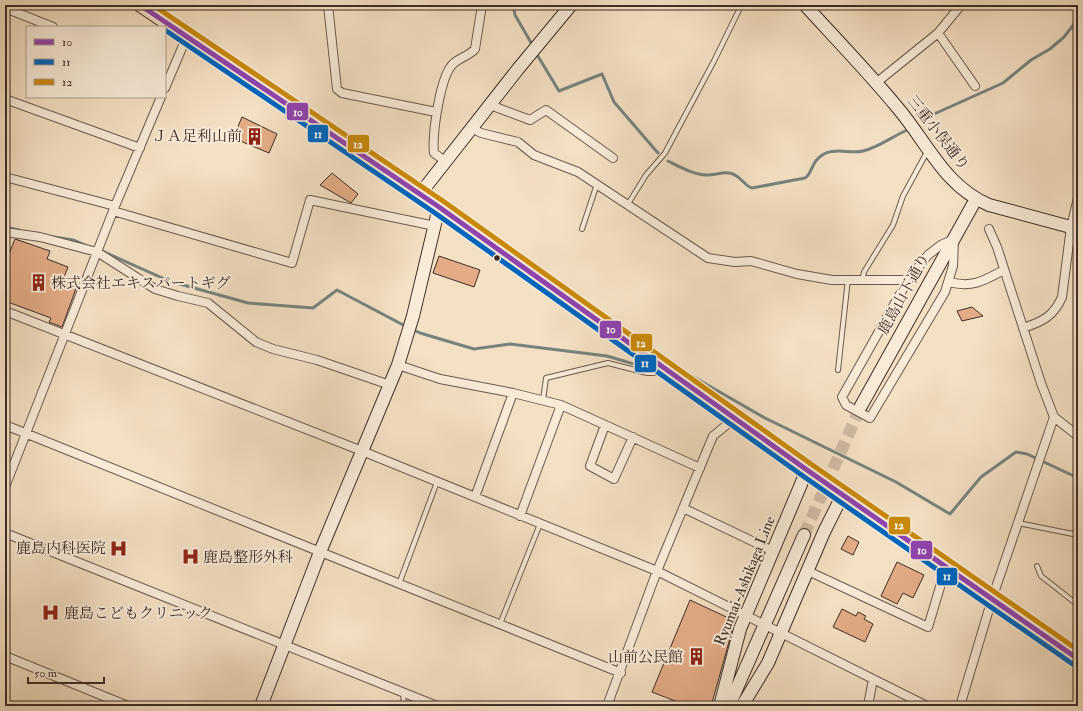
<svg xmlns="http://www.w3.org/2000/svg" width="1083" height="711" font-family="'IM FELL Double Pica','Noto Serif JP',serif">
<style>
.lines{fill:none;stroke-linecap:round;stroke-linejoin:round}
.stream{stroke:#76837d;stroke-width:3}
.building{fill:#e3ac87;stroke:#3d2d27}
.secondary-tunnel{stroke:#cfbca4;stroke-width:12;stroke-dasharray:12 6;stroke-linecap:butt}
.lane-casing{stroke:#6b5a4e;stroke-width:6}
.street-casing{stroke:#6b5a4e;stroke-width:10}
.secondary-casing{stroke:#3d2d27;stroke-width:14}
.primary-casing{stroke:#3d2d27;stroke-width:15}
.lane{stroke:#f8ebd8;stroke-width:4}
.street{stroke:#f8ebd8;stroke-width:8}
.secondary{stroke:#f8ebd8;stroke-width:12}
.primary{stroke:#f4e0c3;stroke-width:13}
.bus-1-casing{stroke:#f8ebd8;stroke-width:8}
.bus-2-casing{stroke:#f8ebd8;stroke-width:8}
.bus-3-casing{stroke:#f8ebd8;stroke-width:8}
.bus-1{stroke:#8e44ad;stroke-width:5}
.bus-2{stroke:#0065bd;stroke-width:5}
.bus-3{stroke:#c8880a;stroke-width:5}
.bus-dot{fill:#3d2d27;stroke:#f8ebd8;stroke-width:1.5}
.labels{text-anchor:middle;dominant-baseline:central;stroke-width:4;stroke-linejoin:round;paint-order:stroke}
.street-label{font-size:15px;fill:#3d2d27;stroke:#f8ebd8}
.poi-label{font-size:15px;fill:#3d2d27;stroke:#f8ebd8;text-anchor:end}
.line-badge{stroke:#f8ebd8;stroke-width:1.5}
.badge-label{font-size:11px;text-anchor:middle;font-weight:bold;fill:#fff}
</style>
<rect width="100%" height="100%" fill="#f4e0c3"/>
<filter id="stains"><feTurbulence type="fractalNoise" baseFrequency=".005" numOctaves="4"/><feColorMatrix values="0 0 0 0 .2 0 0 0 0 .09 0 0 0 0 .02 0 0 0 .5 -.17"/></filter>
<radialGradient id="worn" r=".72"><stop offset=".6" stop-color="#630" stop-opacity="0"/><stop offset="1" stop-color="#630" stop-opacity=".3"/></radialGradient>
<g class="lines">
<path class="stream" d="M513 5 515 15 533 46
M536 53 559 91 602 74 614 102 658 153
M923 119 1003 83 1031 60 1050 49 1064 37 1078 19
M668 161C680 167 694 175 707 175 714 175 722 172 729 173 740 174 743 185 752 188L805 178C813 174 810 160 826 153 838 148 851 154 863 151 877 148 892 137 905 131
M5 227 19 230
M54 237 73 240 87 246
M102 251 169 281 248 303 313 308 337 290 407 327
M412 329 420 333 474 349 510 344 607 356 644 367 653 366
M666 364H671L765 418 896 482 950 514 981 477 1016 452 1027 454 1078 478"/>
</g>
<path class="building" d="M242 117 277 134 269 153 233 138Z
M332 173 358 194 351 203 320 185Z
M15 239 50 251 47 259 68 267 63 280 77 286 62 327 49 322 51 318 5 301V264Z
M439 256 480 270 474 287 433 273Z
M972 307 983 316 962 321 957 311Z
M848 536 859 542 853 555 841 549Z
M897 562 924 575 913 598 903 593 897 604 881 596Z
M690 600 735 621 711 706H688L652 692Z
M842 609 856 616 858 612 866 616 864 619 873 624 865 642 833 627Z"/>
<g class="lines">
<path class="secondary-tunnel" d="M804 535 861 406"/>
<defs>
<path id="lane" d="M628 204 646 175 665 153 714 61 739 10V5
M582 229 597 184
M862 281 864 272 893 225 903 196 927 152
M838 370 848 279
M543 400 546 378 608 363 647 373H664
M1018 523 1078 535
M1037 566 1041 576 1078 605
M399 584 437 482
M500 624 540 524
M403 693 404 706"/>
<path id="street" d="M328 5 337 89 342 93 436 112
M5 8 53 27
M938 33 975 86
M876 83 938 33 961 5
M165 88 187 36
M5 99 140 148
M490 105 530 120 546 110 613 158
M472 128 481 133 518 142 534 155 578 172 708 258 735 262 751 261 797 274 832 280H908
M445 161 434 153C432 135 440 74 454 63 461 57 469 56 475 49L482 5
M5 177 115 206
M113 211 292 263 310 200 435 226
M989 229 997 247 1041 383 1054 417 1078 436
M5 232 40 237 97 252 155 289 178 296 208 303 256 342 273 349 317 360 390 385
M954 239 953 266 945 292 870 418 846 405 842 397 908 280 928 255 941 245Z
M949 282C973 288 983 281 1004 270
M5 311 362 451 657 571 927 706
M1023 328C1042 322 1054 316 1062 297L1071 227 1078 198
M398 365 440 379 513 393 561 405 700 468
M5 425 621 673
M605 425 590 466 614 479 633 437
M5 487 115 206 161 97
M475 497 513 393
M683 508 773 551
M520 516 561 405
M5 533 437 706
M808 571 928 627 946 567
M5 656 128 706
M607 706 657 571 713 436 735 418
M868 706 873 679
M960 706 992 599 1054 417"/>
<path id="secondary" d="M805 5C836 39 868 72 897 107 927 142 944 186 989 205L1078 229
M420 194 518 69 571 5
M861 406 976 199
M261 706 320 552 398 365 413 316 439 207
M720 706 740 629 807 470
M729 706 804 535
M742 706 768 663 824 532 843 494"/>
<path id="primary" d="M140 5 439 207 807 470 1078 659"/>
</defs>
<use href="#lane" class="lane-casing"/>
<use href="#street" class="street-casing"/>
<use href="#secondary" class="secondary-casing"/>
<use href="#primary" class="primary-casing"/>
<use href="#lane" class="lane"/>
<use href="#street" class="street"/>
<use href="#secondary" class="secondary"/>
<use href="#primary" class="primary"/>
<defs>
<path id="bus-1" d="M140 5 439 207 807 470 1078 659"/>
<path id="bus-2" d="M165 30 435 213 803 476 1074 665"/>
<path id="bus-3" d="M153 5 443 201 811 464 1078 650"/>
</defs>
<use href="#bus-1" class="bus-1-casing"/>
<use href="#bus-2" class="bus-2-casing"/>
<use href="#bus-3" class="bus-3-casing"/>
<use href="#bus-1" class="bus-1"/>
<use href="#bus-2" class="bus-2"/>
<use href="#bus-3" class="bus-3"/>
</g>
<defs>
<symbol id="building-bare" viewBox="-9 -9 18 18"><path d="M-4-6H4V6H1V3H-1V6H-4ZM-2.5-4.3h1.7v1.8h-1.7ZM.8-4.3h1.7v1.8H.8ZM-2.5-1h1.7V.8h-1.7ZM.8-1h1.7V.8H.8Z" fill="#8f2418" stroke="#f8ebd8" stroke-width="2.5" paint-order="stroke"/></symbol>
<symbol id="hospital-bare" viewBox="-9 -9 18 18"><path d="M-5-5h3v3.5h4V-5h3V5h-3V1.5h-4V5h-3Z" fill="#8f2418" stroke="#f8ebd8" stroke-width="2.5" paint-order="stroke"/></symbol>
</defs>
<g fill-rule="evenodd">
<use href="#building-bare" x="242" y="124" width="25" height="25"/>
<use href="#building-bare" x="26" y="270" width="25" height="25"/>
<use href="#hospital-bare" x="106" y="536" width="25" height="25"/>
<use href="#hospital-bare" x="178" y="544" width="25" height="25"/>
<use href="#hospital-bare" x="38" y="600" width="25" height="25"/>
<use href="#building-bare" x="684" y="644" width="25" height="25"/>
</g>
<circle class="bus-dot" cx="497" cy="258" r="3.5"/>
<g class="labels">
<g class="street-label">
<text transform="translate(938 133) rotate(52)">三重小俣通り</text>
<text transform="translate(904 294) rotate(-61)">鹿島山下通り</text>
<text transform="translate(745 581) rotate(-68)">Ryumai-Ashikaga Line</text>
</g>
<g class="poi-label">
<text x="242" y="136">ＪＡ足利山前</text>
<text x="51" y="283" text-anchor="start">株式会社エキスパートギグ</text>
<text x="106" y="548">鹿島内科医院</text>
<text x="203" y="557" text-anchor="start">鹿島整形外科</text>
<text x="64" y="613" text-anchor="start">鹿島こどもクリニック</text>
<text x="683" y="657">山前公民館</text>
</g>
</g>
<g class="line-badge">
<rect x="286" y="102" width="23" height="19" rx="4" fill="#8e44ad"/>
<rect x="307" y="124" width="22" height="19" rx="4" fill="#0065bd"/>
<rect x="347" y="134" width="23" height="19" rx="4" fill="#c8880a"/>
<rect x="599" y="320" width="23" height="19" rx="4" fill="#8e44ad"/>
<rect x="630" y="333" width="23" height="19" rx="4" fill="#c8880a"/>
<rect x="634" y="354" width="23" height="19" rx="4" fill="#0065bd"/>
<rect x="888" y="516" width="23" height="19" rx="4" fill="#c8880a"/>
<rect x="910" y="540" width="23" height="20" rx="4" fill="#8e44ad"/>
<rect x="936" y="567" width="22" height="19" rx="4" fill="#0065bd"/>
</g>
<g class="badge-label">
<text x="298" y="116">10</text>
<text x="318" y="138">11</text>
<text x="358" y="148">12</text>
<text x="611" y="333">10</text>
<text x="641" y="347">12</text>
<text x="645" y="367">11</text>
<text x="899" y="529">12</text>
<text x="922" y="554">10</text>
<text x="947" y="580">11</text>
</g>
<rect width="1083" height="711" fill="none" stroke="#f4e0c3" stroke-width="20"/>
<rect x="6" y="6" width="1071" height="699" fill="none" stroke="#3d2d27" stroke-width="2"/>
<rect x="10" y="10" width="1063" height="691" fill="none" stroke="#3d2d27"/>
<rect x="26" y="26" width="140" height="72" fill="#f8ebd8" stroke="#ad9f91"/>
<rect x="34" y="39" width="20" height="6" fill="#8e44ad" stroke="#ad9f91"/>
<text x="62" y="46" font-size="12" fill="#3d2d27">10</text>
<rect x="34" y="59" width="20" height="6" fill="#0065bd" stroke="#ad9f91"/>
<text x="62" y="66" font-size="12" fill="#3d2d27">11</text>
<rect x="34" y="79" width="20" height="6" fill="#c8880a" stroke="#ad9f91"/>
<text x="62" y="86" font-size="12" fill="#3d2d27">12</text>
<path d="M28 677v6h76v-6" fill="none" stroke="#3d2d27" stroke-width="2"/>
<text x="34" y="677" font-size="12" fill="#3d2d27" stroke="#f8ebd8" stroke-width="3" paint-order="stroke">50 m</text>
<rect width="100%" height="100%" filter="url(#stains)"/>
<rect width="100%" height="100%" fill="url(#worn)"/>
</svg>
